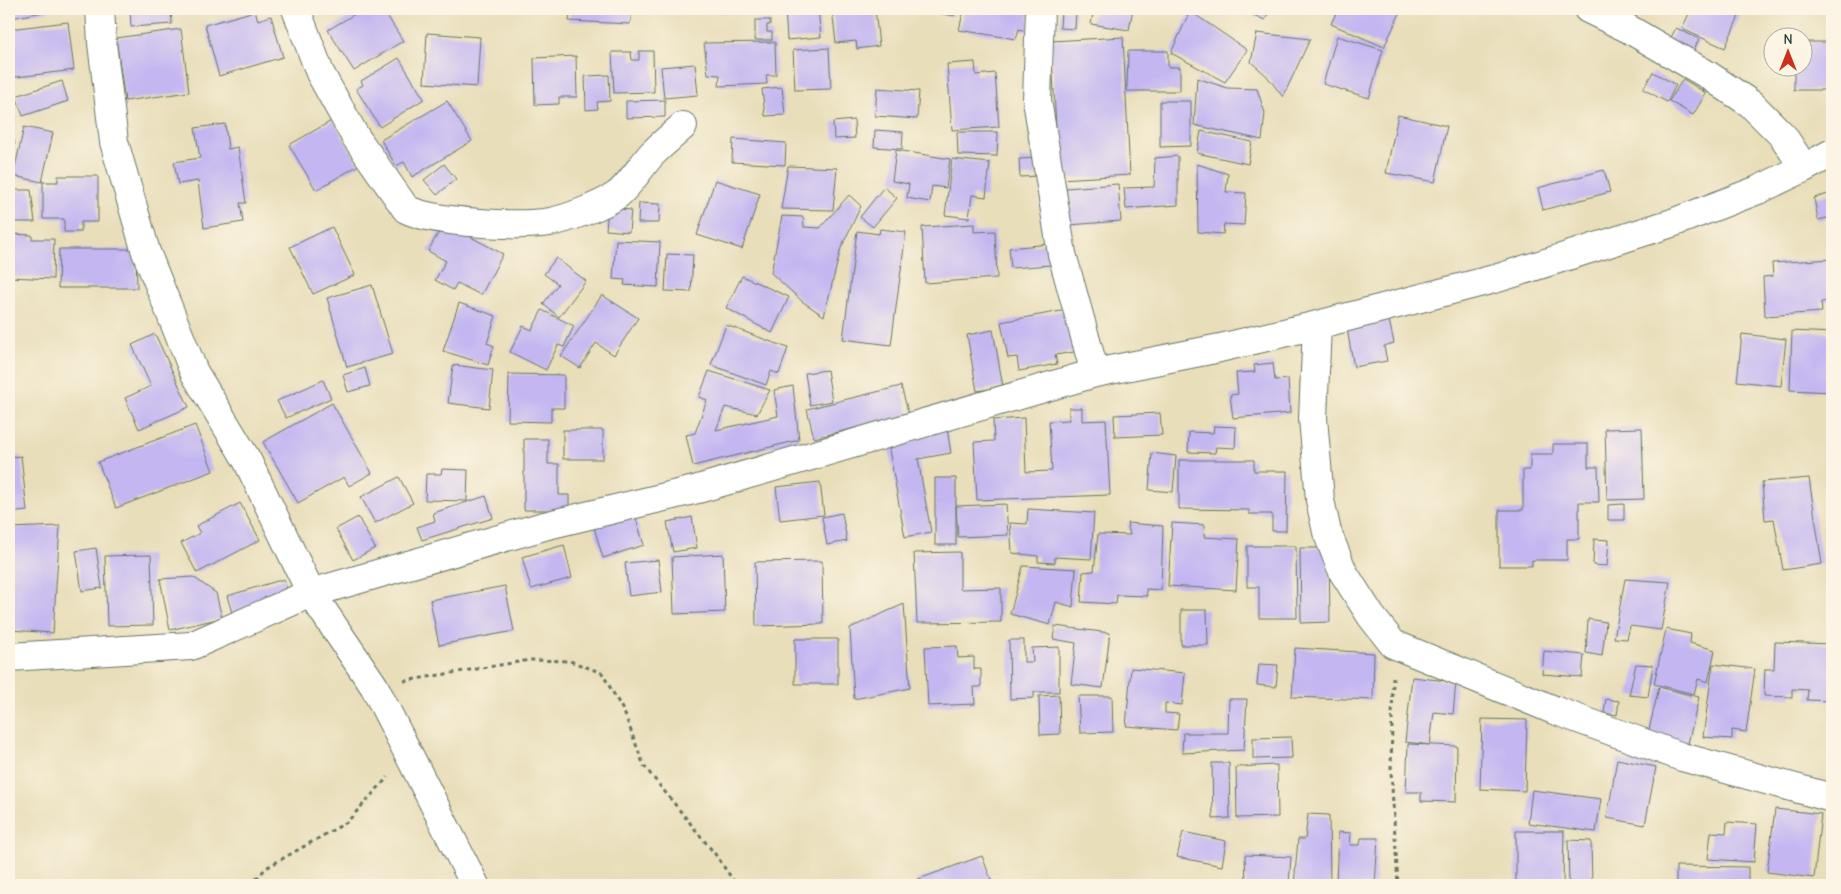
<svg xmlns="http://www.w3.org/2000/svg" width="1841" height="894" font-family="'Comic Neue',sans-serif">
<style>
.building{fill:#c4b7f1}
.lines{fill:none;stroke-linecap:round;stroke-linejoin:round}
.minor-casing{stroke:#657563;stroke-width:30}
.path{stroke:#657563;stroke-width:3;stroke-dasharray:4 4;stroke-linecap:butt}
.minor{stroke:#fff;stroke-width:28}
</style>
<rect width="100%" height="100%" fill="#fcf5e5"/>
<filter id="ink" filterUnits="userSpaceOnUse"><feTurbulence type="fractalNoise" baseFrequency=".02" numOctaves="2"/><feDisplacementMap in="SourceGraphic" scale="10" xChannelSelector="R" yChannelSelector="G"/><feConvolveMatrix kernelMatrix="1 2 1 2 8 2 1 2 1" color-interpolation-filters="sRGB"/></filter>
<filter id="wash" filterUnits="userSpaceOnUse"><feTurbulence type="fractalNoise" baseFrequency=".0096" numOctaves="4" result="noise"/><feDisplacementMap in="SourceGraphic" scale="20" xChannelSelector="R" yChannelSelector="G"/><feGaussianBlur stdDeviation="1.12" result="paint"/><feColorMatrix in="noise" values="0 0 0 0 0 0 0 0 0 0 0 0 0 0 0 0 0 1.4 0 .05"/><feComposite in="paint" operator="in"/></filter>
<g filter="url(#wash)">
<rect width="100%" height="100%" fill="#e8deba"/>
<g id="blocks">
<path class="building" d="M11 9H48V11L12 18Z
M130 9H171L172 24 131 27Z
M363 9H383L403 41 354 71 328 30Z
M571 9H632L630 24 569 21Z
M699 9H742V14L698 11Z
M785 9H818L821 37 787 40Z
M832 9H875L879 46 857 49 856 41 836 43Z
M916 9H955L954 16Z
M964 9H1029V32L1019 29 1016 39 959 30Z
M1094 9H1133L1129 30 1091 24Z
M1239 9H1270L1265 20Z
M1338 9H1402L1384 47 1331 24Z
M1691 9H1742L1725 48 1682 29Z
M1061 10 1076 11 1075 29 1060 28Z
M255 11 258 20 271 16 283 57 219 76 205 25Z
M1190 11 1247 50 1225 82 1171 53Z
M755 20H770V25H767V32H772V40H755Z
M68 22 74 70 9 78V29Z
M1676 28 1699 39 1692 54 1668 43Z
M181 29 189 92 125 101 116 38Z
M427 33 480 37 477 87 424 83Z
M1257 33 1310 39 1283 97 1267 76 1251 62Z
M1337 36 1383 50 1369 98 1323 84Z
M1123 37 1130 175 1059 179 1051 41Z
M775 42 776 75H766L767 84 719 86 720 75 708 74 704 43Z
M1804 42H1832V90H1794V68H1804Z
M829 48 831 89 795 90 793 50Z
M639 51H653L654 92 614 93 612 52H631L632 60H639Z
M1128 51H1168V67H1180V91H1127Z
M576 56 577 97H559V104L535 105 534 58Z
M399 58 424 99 380 127 356 89 363 85 361 81Z
M975 62 976 75 995 73 999 127 952 130 947 64Z
M695 64 698 95 664 98 661 67Z
M1653 72 1676 85 1667 102 1643 89Z
M609 75 610 101 597 102 598 109 586 110 585 76Z
M1197 78 1227 88 1257 89 1265 113 1262 140 1194 125Z
M1683 79 1706 93 1693 115 1669 101Z
M62 81 68 101 23 116 16 96Z
M782 87 785 115 765 116 762 89Z
M877 88 919 91 917 119 875 116Z
M9 94 16 120 9 122Z
M665 100V117L626 118V101Z
M447 101 472 141 412 177 404 162 396 166 381 140Z
M1160 101H1191V146L1160 147Z
M1398 115 1447 126 1435 182 1386 173Z
M333 120 359 165 316 190 289 145Z
M854 120 855 138 834 139 833 122Z
M225 124 228 149 238 147 246 203H240L243 222 204 228 198 181 178 184 174 162 200 158 195 128Z
M24 127 53 133 42 182 13 176Z
M9 129H11L15 144 9 146Z
M875 130 903 132 902 149 874 147Z
M1201 131 1252 142 1248 164 1197 153Z
M957 132H998L997 156 958 155Z
M733 139 786 143 785 165 732 162Z
M896 150 950 159 946 188 932 186 930 202 907 198 909 184 892 181Z
M1178 156V205L1126 209 1124 188 1154 187 1155 158Z
M1038 158 1039 176 1020 177 1019 159Z
M952 159 990 163 986 197 972 195 969 218 945 215Z
M444 164 456 179 437 195 424 180Z
M1197 164 1228 174 1226 192 1246 193 1244 225 1224 224 1223 234 1198 232Z
M788 166 837 168 833 210 781 209Z
M1604 170 1610 192 1543 210 1538 188Z
M58 176H98V222H81V232H64V219H43V182H58Z
M715 180 760 194 742 249 697 235Z
M1118 184 1121 221 1069 225 1066 188Z
M884 187 897 198 873 227 860 217Z
M9 190H31L35 222H9Z
M1832 193V217L1818 220 1814 198Z
M849 195 861 206 841 248 824 316 803 302 771 273 782 216 803 217 804 227 820 228Z
M639 203 660 204 659 223H638Z
M608 208 631 210 629 232 606 230Z
M444 223 503 254 481 295 457 283 453 290 435 280 446 261 428 251Z
M974 224V232L995 231 997 278 925 283 922 227Z
M332 227 355 275 313 294 290 247Z
M880 229 906 232 891 345 843 339 857 231 879 234Z
M9 234 32 235V239H54L53 279 9 277Z
M616 240 660 242 658 287 624 285 625 280 613 279Z
M1049 244 1051 265 1011 268 1009 248Z
M59 249H136L137 288H58Z
M667 254 693 255 691 292 665 291Z
M556 258 586 281 559 317 543 304 558 284 544 274Z
M1832 259V301L1821 302 1822 312 1765 316 1763 277 1773 276 1772 263Z
M742 276 789 297 772 333 726 308Z
M372 285 393 354 347 367 327 298Z
M602 295 638 318 614 355 596 343 580 368 561 356Z
M459 303 496 316 487 343 494 346 488 365 443 351Z
M1072 309 1080 351 1055 355 1057 364 1019 371 1017 357 1008 358 1001 322Z
M542 310 574 326 564 347 558 345 546 370 510 352 523 326 532 330Z
M1389 320 1394 343 1384 346 1387 361 1354 367 1347 329Z
M726 325 788 348 779 374 771 371 766 385 711 365Z
M993 330 1003 387 977 391 967 335Z
M1792 331 1832 333 1831 392 1790 390Z
M155 334 189 407 139 429 125 398 151 386 132 345Z
M1742 334 1786 339 1781 386 1737 381Z
M1273 363 1275 380 1288 379 1290 413 1233 418 1230 395 1238 394 1236 373 1255 372 1254 365Z
M453 365 493 370 489 408 448 403Z
M365 368 370 386 348 392 343 375Z
M827 370 832 401 810 405 805 373Z
M709 371 770 390 757 414 725 407 716 430 778 416 774 390 793 386 799 440 693 466 686 435 695 433 707 400 699 397Z
M509 374 564 375V408H551V422L508 421Z
M323 380 331 398 286 418 277 401Z
M901 386 909 415 814 438 807 409Z
M332 403 372 473 349 486 344 477 298 503 263 442Z
M1069 408H1082V421L1106 420 1110 495 977 500 974 442 994 441 993 420 1024 418 1026 472 1052 471 1049 421 1069 420Z
M1160 413 1162 435 1115 437 1114 415Z
M195 425 213 471 116 508 98 462Z
M1214 426 1236 427 1235 448 1216 447 1215 453 1188 452 1189 432 1213 433Z
M1642 428 1644 499 1607 500 1605 429Z
M947 429 951 453 918 459 931 532 905 537 887 439Z
M563 430H603V459H563Z
M524 439H548V464H559V495H569V510H524Z
M1553 444H1588V467H1598L1599 502H1579V539H1567V560H1532V566H1499V510H1523V470H1530V454H1553Z
M1152 453 1176 456 1173 492 1149 490Z
M21 456 27 511 9 513V457Z
M1179 460H1254V471H1287L1286 531H1272V514H1249V510L1179 509Z
M442 469 468 470 467 501 425 500 426 474H441Z
M399 477 413 503 375 523 361 497Z
M935 478H956V545H935Z
M1809 478 1822 564 1783 570 1774 519 1765 520 1762 482Z
M820 482 824 515 780 520 776 487Z
M486 496 493 518 422 540 417 527 435 521 433 513Z
M240 503 260 540 197 573 181 543 200 533 196 526Z
M1006 504 1008 535 958 537 956 506Z
M1624 504V520H1608V505Z
M1028 509 1094 513 1091 559 1055 557V563L1038 562V556L1012 553 1010 523 1027 524Z
M634 512 644 545 603 558 593 524Z
M842 513 847 541 827 545 822 517Z
M358 517 375 548 353 560 336 529Z
M692 517 697 548 673 552 667 522Z
M1127 523 1163 526 1161 590 1146 589 1147 596 1117 595 1116 604 1081 602 1083 572 1094 571 1098 534 1130 535Z
M1172 523 1205 525 1204 537 1239 539 1236 590 1168 586Z
M60 526 53 633 11 630 10 528Z
M1594 539 1609 540 1607 566 1593 565Z
M564 545 572 578 531 589 522 557Z
M1247 546H1296L1297 618H1259V587H1247Z
M96 548 102 588 82 591 76 551Z
M1300 548H1329L1330 622 1301 623Z
M960 552V589L1001 588V622L917 623 914 553Z
M723 554 725 612 674 614 672 557Z
M151 555 153 625 107 626 105 556Z
M658 560 662 592 629 596 625 563Z
M822 561 823 624 756 626 755 562Z
M1023 566 1076 569 1073 607 1056 602 1050 625 1010 614Z
M193 577 216 593 222 618 170 630 160 579Z
M284 579 290 600 233 616 227 596Z
M1625 579 1670 582 1661 630 1630 626 1627 639 1614 638Z
M505 586 514 631 439 645 430 600Z
M904 604 910 688 854 699 850 628Z
M1181 610H1207L1208 645H1181Z
M1588 619 1606 622 1602 656 1586 653Z
M1055 626 1110 633 1103 688 1071 684 1076 643 1053 639Z
M1666 629 1691 634 1690 643 1715 650 1708 682 1698 679 1694 694 1654 684Z
M795 639H838V684H795Z
M1009 640H1024V662H1033L1032 648 1059 647V692H1034V698L1010 699Z
M1775 642 1832 644V701L1807 700 1808 690 1792 689V697L1764 696 1765 669H1774Z
M957 646 958 658 974 657V669H981V687H974L975 704 928 706 925 647Z
M1295 648 1374 653 1373 700 1292 697Z
M1544 651 1584 655 1582 677 1542 674Z
M1259 664 1278 665 1276 687 1257 685Z
M1636 664 1653 665 1648 697 1629 695Z
M1713 664 1755 669 1746 732 1732 730V739L1703 737Z
M1131 668 1185 673 1182 705 1165 703V713L1179 714 1177 730 1126 726Z
M1412 677 1456 682 1453 714 1434 712 1430 745 1405 742Z
M1659 687 1699 697 1688 744 1648 734Z
M1059 695 1060 734 1040 735 1039 696Z
M1078 696H1112L1113 732 1080 733Z
M1229 699H1247L1244 750 1182 753 1183 733H1228Z
M1606 699 1619 701 1617 715 1604 713Z
M1482 719 1527 720 1525 791 1480 789Z
M1291 737 1292 758 1253 759V738Z
M1408 744 1457 746 1456 802 1421 801V792H1406Z
M1617 759 1656 767 1645 825 1607 818Z
M1212 763H1229L1230 818 1213 819Z
M1277 765 1278 817 1237 818 1236 767Z
M1532 790 1601 799 1596 832 1528 823Z
M1775 809 1821 814 1814 878 1767 872Z
M1308 814 1329 815 1330 885H1294L1298 839H1305Z
M1727 822 1757 824 1754 862 1708 859 1711 832 1726 833Z
M1516 831H1564L1563 885H1516Z
M1183 832 1226 841 1222 866 1177 857Z
M1338 832 1351 833 1350 845H1360L1361 838H1378L1375 885H1336Z
M1568 840 1591 841 1592 885H1569Z
M1245 855 1291 857 1289 885H1246Z
M982 856 993 885H918L916 880Z
M1676 866 1748 867V885H1676Z"/>
</g>
</g>
<g filter="url(#ink)">
<use href="#blocks" fill-opacity="0" stroke="#657563" stroke-width="1"/>
<g class="lines">
<defs>
<path id="minor" d="M100 9 102 43 114 142 146 252 194 372 247 460 311 593 374 686 475 885
M296 9 320 73 355 136 406 209C434 223 518 227 550 222 567 219 603 205 617 195 628 187 642 165 652 154 662 144 673 135 683 126
M1040 9 1037 100 1062 254 1095 373
M1588 9 1627 28 1708 75 1751 104 1783 136 1804 168
M1317 325 1313 418 1320 500 1327 532 1343 572 1371 616 1393 644 1554 710 1682 757 1832 798
M9 657 191 646 311 593 544 526 698 489 1095 373 1220 348 1317 325 1498 278 1672 223 1758 190 1804 168 1832 153"/>
</defs>
<use href="#minor" class="minor-casing"/>
<path class="path" d="M1393 677 1391 770 1398 885
M404 681 530 660 570 661 602 673 624 712 644 766 715 854 733 880 739 885
M251 885 266 868 347 822 388 777"/>
<use href="#minor" class="minor"/>
</g>
</g>
<rect width="1841" height="894" fill="none" stroke="#fcf5e5" stroke-width="30"/>
<g transform="translate(1788 52)"><circle r="24" fill="#fcf5e5" stroke="#a4ab9e"/>
<path d="M0-4L9 19L0 12L-9 19Z" fill="#c8321e"/>
<text y="-8" font-size="14" font-weight="bold" text-anchor="middle" fill="#1f3d34">N</text>
</g>
</svg>
